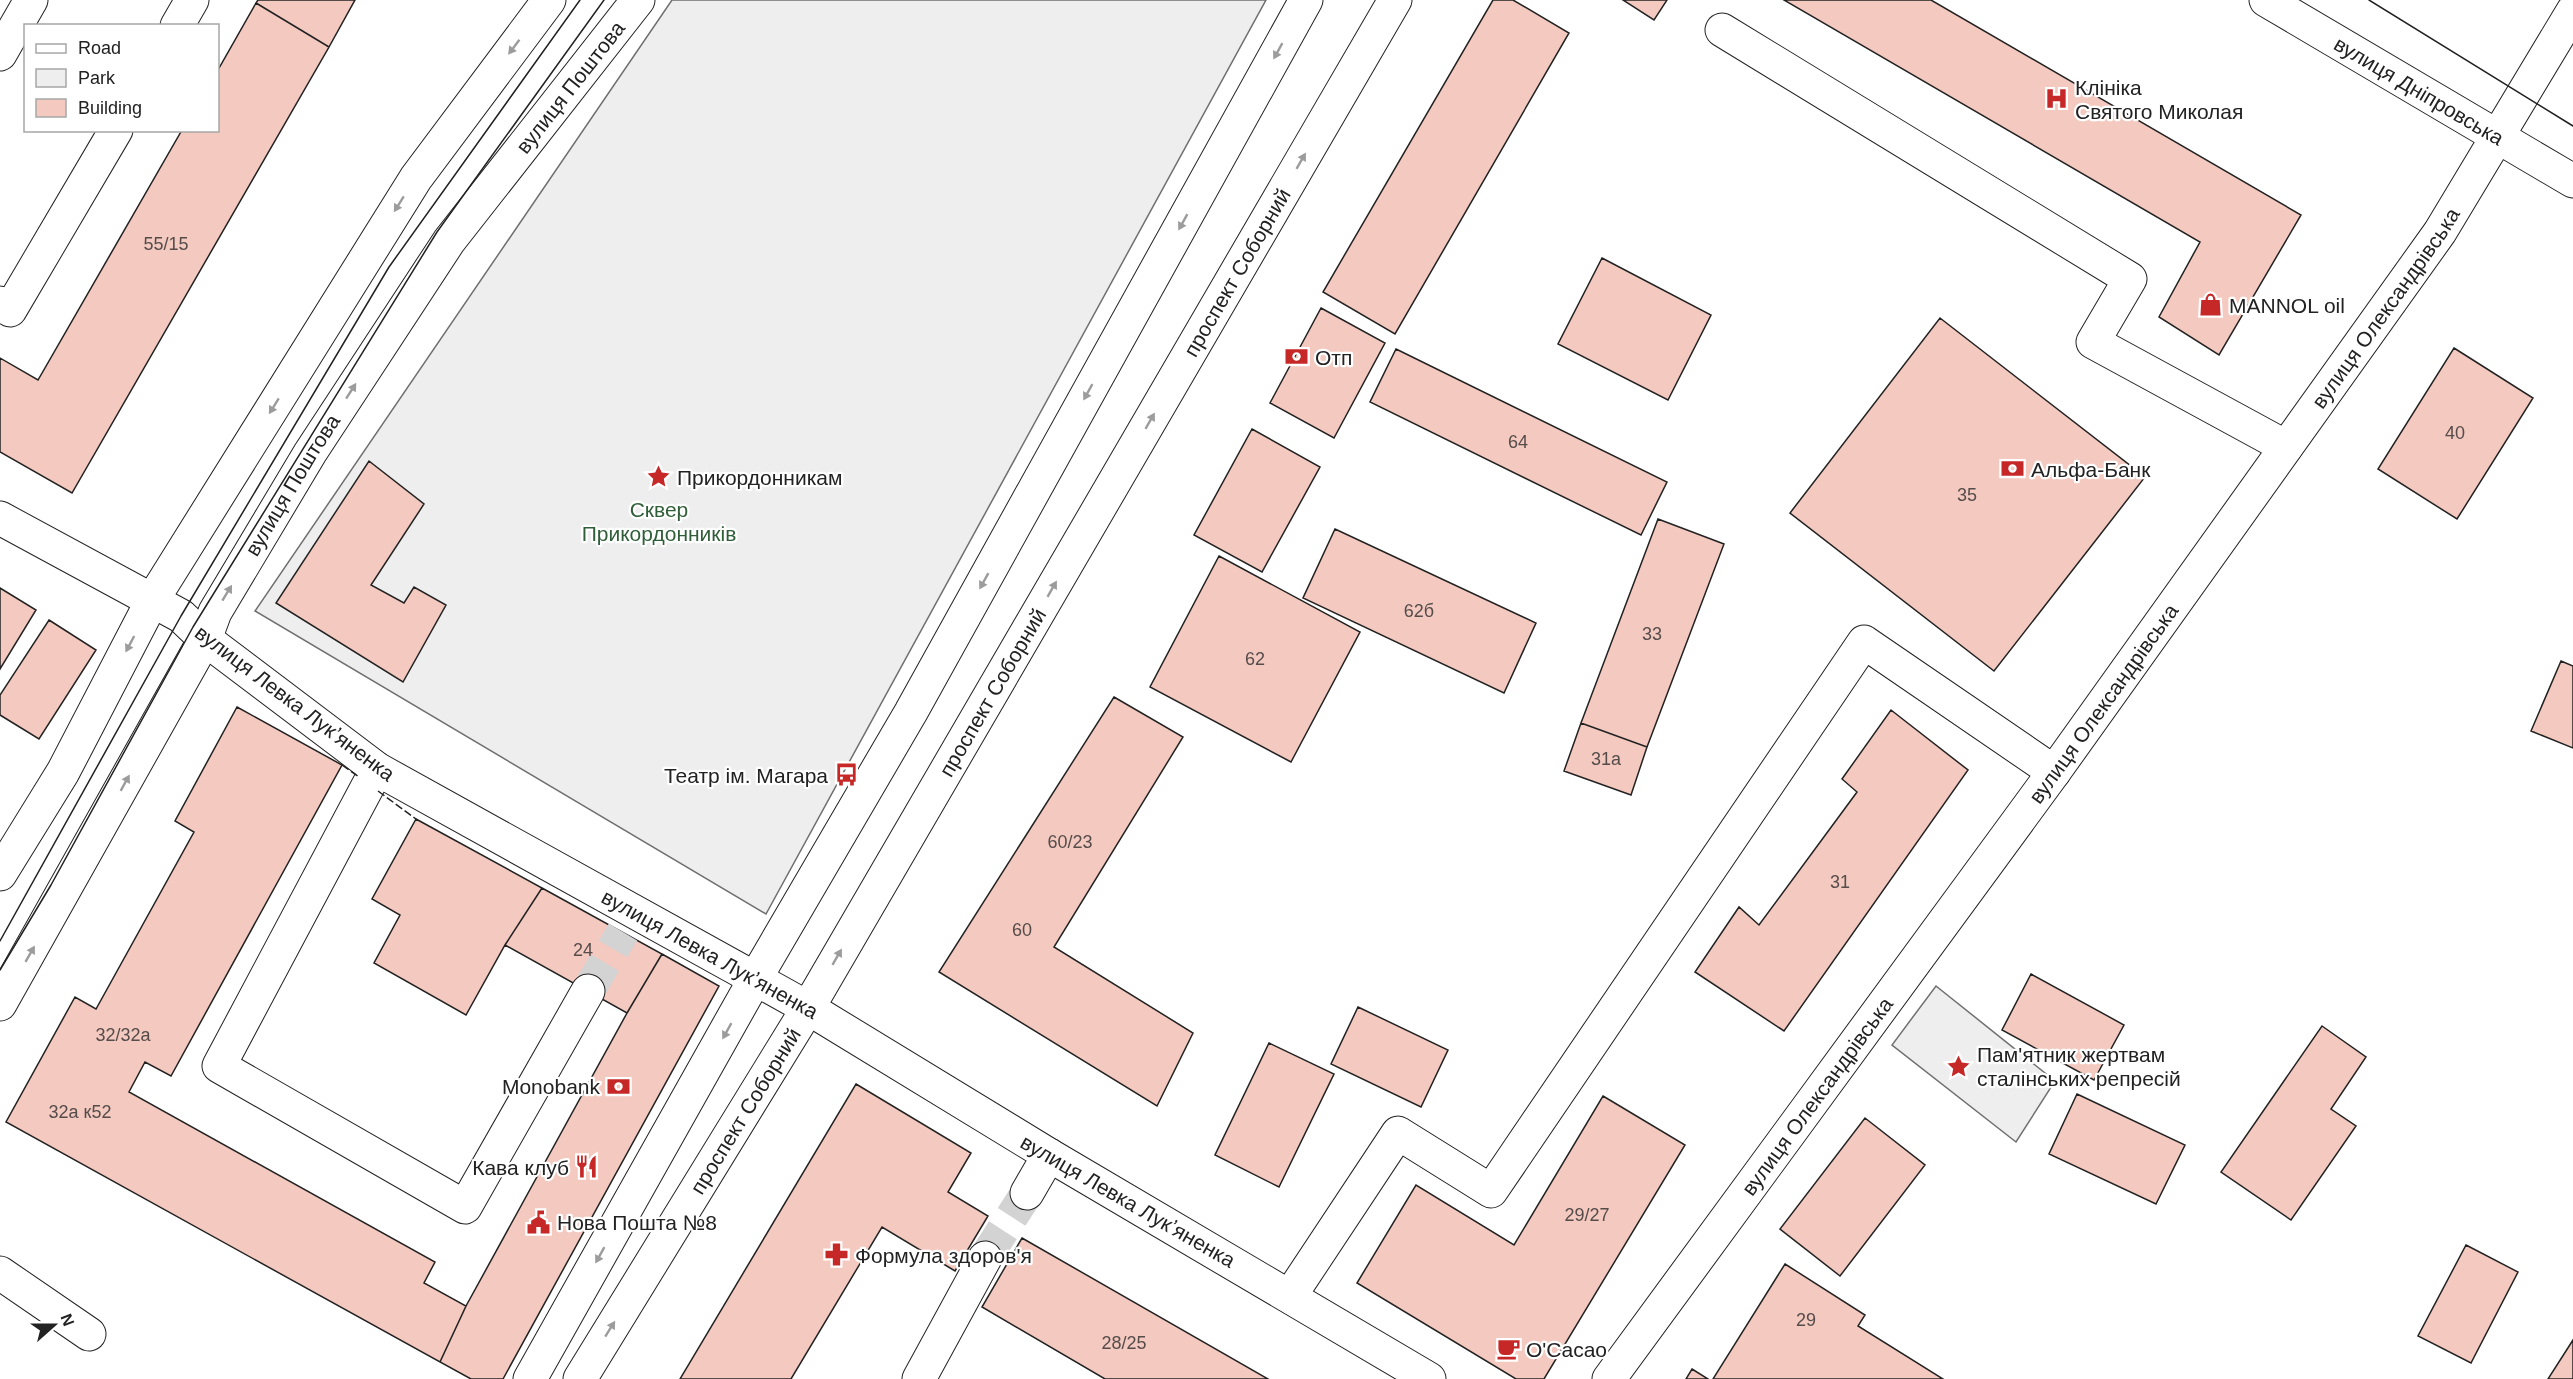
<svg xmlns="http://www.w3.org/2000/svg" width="2573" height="1379" font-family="Arial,sans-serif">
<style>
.green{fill:#eee;stroke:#6f6f6f;stroke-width:1.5}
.building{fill:#f3c9c0;stroke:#222;stroke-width:1.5}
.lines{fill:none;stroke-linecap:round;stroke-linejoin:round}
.minor-tunnel{stroke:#d3d3d3;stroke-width:33;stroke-dasharray:33 16;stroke-linecap:butt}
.minor-casing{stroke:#222;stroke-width:35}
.major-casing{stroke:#222;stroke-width:35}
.minor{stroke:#fff;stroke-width:33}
.major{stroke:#fff;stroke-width:33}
.tram{stroke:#222;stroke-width:1.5}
.fence{stroke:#222;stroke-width:1.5;stroke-dasharray:8 3;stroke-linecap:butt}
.oneway{fill:#9c9c9c}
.labels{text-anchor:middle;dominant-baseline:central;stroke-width:4.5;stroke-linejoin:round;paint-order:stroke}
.number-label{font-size:18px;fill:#564c4a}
.street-label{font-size:21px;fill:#222;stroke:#fff}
.poi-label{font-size:21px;fill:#222;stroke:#fff;text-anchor:start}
.park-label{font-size:21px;fill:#2f5e38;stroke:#fff}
</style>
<rect width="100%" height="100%" fill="#fff"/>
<path class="green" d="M672 0H1266L766 914 255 611Z
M1936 986 2055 1081 2016 1142 1892 1045Z"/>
<path class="building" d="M258 0H355L329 47 256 3Z
M1493 0H1513L1569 33 1395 334 1323 292Z
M1623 0H1667L1654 20Z
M1784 0H1931L2301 215 2219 355 2159 317 2200 242Z
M256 3 329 47 72 493 0 452V358L38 380 182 130H218V70Z
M1602 258 1711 315 1668 400 1558 344Z
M1321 308 1385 343 1334 438 1270 403Z
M1940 318 2145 477 1994 671 1790 513Z
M2454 348 2533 398 2457 519 2378 469Z
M1396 349 1667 482 1641 535 1370 402Z
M1252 429 1320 467 1262 572 1194 535Z
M369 461 424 504 371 585 404 603 414 587 446 605 403 682 276 603Z
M1658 519 1724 544 1647 747 1581 723Z
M1335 529 1536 623 1504 693 1303 598Z
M1219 556 1360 632 1291 762 1150 687Z
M0 588 36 610 0 669Z
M49 620 96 650 39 739 0 715V695Z
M2561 661 2573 666V748L2531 731Z
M1114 697 1183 737 1054 947 1193 1033 1157 1106 939 972Z
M237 707 342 765 171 1076 145 1062 129 1092 435 1262 424 1283 466 1306 440 1362 6 1122 75 997 96 1009 194 832 175 821Z
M1891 710 1968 770 1784 1031 1695 972 1739 907 1759 925 1857 792 1842 779Z
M1581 723 1647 747 1631 795 1564 771Z
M416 819 542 888 505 945 466 1015 374 963 400 915 372 899Z
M542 888 662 954 627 1013 505 945Z
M662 954 719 986 503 1379H471L440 1362 466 1306 627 1013Z
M2031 974 2124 1025 2094 1080 2002 1030Z
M1358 1007 1448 1050 1421 1107 1331 1064Z
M2322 1026 2366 1057 2331 1109 2356 1126 2291 1220 2221 1172Z
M1269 1043 1334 1074 1279 1187 1215 1155Z
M856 1084 971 1153 948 1192 988 1216 955 1271 882 1227 791 1379H680Z
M2077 1094 2185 1145 2156 1204 2049 1154Z
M1603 1096 1685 1145 1544 1379H1516L1357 1283 1416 1185 1514 1245Z
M1865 1118 1925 1165 1840 1276 1780 1229Z
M1022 1238 1268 1379H1105L982 1307Z
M2466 1245 2518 1272 2471 1363 2418 1336Z
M1785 1264 1865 1315 1858 1326 1943 1379H1713Z
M2573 1340V1379H2548Z
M1692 1369 1708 1379H1686Z"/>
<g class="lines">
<path class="minor-tunnel" d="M588 991 623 932
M985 1258 1027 1193"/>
<defs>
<g id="minor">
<path id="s1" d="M2266 0 2573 181"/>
<path d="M177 26 192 0"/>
<path d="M1722 30 2130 279 2093 342 2286 447"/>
<path d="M0 54 31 0"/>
<path d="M0 303 10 310 116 130"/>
<path d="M0 518 181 616 205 639 377 769 808 1008 1049 1155 1429 1379"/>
<path d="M377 769 219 1066 465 1207 588 991"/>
<path d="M0 874 63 772 153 599 416 178 549 0"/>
<path id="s2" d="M0 1004 205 639 215 612 310 453 449 241 638 0"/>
<path d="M1027 1193 1049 1155"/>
<path d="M0 1273 89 1334"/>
<path d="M1290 1296 1398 1133 1491 1191 1864 642 2054 772"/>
<path d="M919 1379 985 1258"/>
<path id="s3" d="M1609 1379 2054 772 2440 232 2573 11"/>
</g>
<g id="major">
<path d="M530 1379 755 979 911 712 1306 0"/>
<path id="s4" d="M580 1379 808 1008 1395 0"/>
</g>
</defs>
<use href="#minor" class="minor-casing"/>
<use href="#major" class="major-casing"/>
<use href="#minor" class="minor"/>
<use href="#major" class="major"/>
<path class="tram" d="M2369 0 2573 126
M0 941 181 616 389 267 580 0
M0 970 51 885 193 627 437 232 604 0"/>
<path class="fence" d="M342 765 359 777
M378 791 416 819"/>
</g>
<defs><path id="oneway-solid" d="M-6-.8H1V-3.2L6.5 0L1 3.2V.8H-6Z" transform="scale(1.5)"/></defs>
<g class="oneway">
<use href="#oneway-solid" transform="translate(514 47) rotate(127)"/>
<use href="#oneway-solid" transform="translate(1278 51) rotate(119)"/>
<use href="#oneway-solid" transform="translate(1301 161) rotate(-60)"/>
<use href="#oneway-solid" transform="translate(399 204) rotate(122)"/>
<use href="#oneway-solid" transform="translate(1183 222) rotate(119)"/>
<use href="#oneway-solid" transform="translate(351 391) rotate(-57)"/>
<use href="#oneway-solid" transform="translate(1088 392) rotate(119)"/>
<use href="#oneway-solid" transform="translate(274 406) rotate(122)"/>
<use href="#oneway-solid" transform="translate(1150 421) rotate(-60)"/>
<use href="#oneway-solid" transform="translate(984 581) rotate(119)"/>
<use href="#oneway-solid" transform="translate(1052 589) rotate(-60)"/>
<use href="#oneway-solid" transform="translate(227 593) rotate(-59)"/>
<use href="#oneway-solid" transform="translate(130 644) rotate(118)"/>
<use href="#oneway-solid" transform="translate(125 783) rotate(-61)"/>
<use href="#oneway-solid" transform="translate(30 954) rotate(-60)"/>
<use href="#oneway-solid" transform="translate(837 957) rotate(-60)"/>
<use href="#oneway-solid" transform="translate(727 1031) rotate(119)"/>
<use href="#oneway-solid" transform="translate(600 1255) rotate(119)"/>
<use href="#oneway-solid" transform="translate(610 1329) rotate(-58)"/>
</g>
<defs>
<symbol id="hospital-bare" viewBox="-9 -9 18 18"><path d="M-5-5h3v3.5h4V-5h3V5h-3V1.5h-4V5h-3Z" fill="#c62828" stroke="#fff" stroke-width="2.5" paint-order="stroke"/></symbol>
<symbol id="shop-bare" viewBox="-9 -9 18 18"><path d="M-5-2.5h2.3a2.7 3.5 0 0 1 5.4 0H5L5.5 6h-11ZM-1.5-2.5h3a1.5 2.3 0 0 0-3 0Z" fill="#c62828" stroke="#fff" stroke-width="2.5" paint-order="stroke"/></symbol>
<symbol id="bank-bare" viewBox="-9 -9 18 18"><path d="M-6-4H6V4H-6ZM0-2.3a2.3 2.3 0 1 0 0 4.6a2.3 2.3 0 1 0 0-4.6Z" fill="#c62828" stroke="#fff" stroke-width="2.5" paint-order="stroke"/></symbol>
<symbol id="sight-bare" viewBox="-9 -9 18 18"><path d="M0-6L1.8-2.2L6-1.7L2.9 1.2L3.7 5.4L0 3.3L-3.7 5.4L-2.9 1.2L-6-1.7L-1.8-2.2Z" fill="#c62828" stroke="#fff" stroke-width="2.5" paint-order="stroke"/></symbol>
<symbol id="bus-bare" viewBox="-9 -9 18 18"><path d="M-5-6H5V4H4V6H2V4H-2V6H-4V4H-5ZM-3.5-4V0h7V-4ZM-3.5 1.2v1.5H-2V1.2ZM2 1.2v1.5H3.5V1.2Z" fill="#c62828" stroke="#fff" stroke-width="2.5" paint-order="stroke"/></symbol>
<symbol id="restaurant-bare" viewBox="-9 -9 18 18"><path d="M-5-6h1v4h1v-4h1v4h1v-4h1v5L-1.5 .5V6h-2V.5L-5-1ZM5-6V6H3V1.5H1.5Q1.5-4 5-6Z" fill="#c62828" stroke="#fff" stroke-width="2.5" paint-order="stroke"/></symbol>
<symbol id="civic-bare" viewBox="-9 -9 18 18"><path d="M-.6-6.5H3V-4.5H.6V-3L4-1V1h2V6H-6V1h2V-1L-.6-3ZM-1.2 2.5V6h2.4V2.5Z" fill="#c62828" stroke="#fff" stroke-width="2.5" paint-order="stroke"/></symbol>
<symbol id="pharmacy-bare" viewBox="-9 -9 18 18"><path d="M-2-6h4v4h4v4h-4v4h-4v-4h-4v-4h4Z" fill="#c62828" stroke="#fff" stroke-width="2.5" paint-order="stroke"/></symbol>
<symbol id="cafe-bare" viewBox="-9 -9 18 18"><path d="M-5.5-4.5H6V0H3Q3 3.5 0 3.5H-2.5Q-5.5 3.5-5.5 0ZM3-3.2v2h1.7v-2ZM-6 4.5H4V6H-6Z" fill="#c62828" stroke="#fff" stroke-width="2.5" paint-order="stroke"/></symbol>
</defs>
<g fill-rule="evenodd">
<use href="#hospital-bare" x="2040" y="82" width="33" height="33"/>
<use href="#shop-bare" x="2194" y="288" width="33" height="33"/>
<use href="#bank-bare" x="1280" y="340" width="33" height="33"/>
<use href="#bank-bare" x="1996" y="452" width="33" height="33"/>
<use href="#sight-bare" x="642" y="460" width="33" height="33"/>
<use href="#bus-bare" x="830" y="758" width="33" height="33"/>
<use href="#sight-bare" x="1942" y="1050" width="33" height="33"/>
<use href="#bank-bare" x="602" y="1070" width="33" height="33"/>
<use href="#restaurant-bare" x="570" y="1150" width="33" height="33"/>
<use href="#civic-bare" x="522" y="1206" width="33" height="33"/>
<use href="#pharmacy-bare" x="820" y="1238" width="33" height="33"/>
<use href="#cafe-bare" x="1492" y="1332" width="33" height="33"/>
</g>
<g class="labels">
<g class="number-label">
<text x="166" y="244">55/15</text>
<text x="2455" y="433">40</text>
<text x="1518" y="442">64</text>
<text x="1967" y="495">35</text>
<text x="1419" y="611">62б</text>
<text x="1652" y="634">33</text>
<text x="1255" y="659">62</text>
<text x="1606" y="759">31а</text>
<text x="1070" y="842">60/23</text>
<text x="1840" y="882">31</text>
<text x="1022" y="930">60</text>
<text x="583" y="950">24</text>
<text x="123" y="1035">32/32а</text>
<text x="80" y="1112">32а к52</text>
<text x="1587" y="1215">29/27</text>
<text x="1806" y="1320">29</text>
<text x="1124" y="1343">28/25</text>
</g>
<g class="street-label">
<text stroke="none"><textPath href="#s2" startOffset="1082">вулиця Поштова</textPath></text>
<text stroke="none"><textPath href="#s1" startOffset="178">вулиця Дніпровська</textPath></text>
<text stroke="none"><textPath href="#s4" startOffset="1287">проспект Соборний</textPath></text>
<text stroke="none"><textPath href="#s3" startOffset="1323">вулиця Олександрівська</textPath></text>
<text stroke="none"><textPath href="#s2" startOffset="596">вулиця Поштова</textPath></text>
<text stroke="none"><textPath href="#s4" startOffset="801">проспект Соборний</textPath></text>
<text transform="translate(295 703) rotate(37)">вулиця Левка Лукʼяненка</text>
<text stroke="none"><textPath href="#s3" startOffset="837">вулиця Олександрівська</textPath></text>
<text transform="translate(710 954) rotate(29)">вулиця Левка Лукʼяненка</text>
<text stroke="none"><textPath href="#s3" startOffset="351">вулиця Олександрівська</textPath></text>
<text stroke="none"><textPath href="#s4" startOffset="315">проспект Соборний</textPath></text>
<text transform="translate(1128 1201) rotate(30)">вулиця Левка Лукʼяненка</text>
</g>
<g class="poi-label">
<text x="2075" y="87">Клініка<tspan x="2075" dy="24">Святого Миколая</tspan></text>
<text x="2229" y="305">MANNOL oil</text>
<text x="1315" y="357">Отп</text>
<text x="2031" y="469">Альфа-Банк</text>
<text x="677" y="477">Прикордонникам</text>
<text x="828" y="775" text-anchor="end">Театр ім. Магара</text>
<text x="1977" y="1054">Пам'ятник жертвам<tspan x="1977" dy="24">сталінських репресій</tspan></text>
<text x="600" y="1086" text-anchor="end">Monobank</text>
<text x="569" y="1167" text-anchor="end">Кава клуб</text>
<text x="557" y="1222">Нова Пошта №8</text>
<text x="855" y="1255">Формула здоров'я</text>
<text x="1526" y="1349">O'Cacao</text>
</g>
<g class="park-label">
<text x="659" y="509">Сквер<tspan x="659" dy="24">Прикордонників</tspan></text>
</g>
</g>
<rect x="24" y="24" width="195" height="108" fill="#ffffff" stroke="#a7a7a7" stroke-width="1.5"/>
<rect x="36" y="44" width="30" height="9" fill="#ffffff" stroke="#a7a7a7" stroke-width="1.5"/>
<text x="78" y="54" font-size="18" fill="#222222">Road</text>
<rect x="36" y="69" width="30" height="18" fill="#eeeeee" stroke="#a7a7a7" stroke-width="1.5"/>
<text x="78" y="84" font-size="18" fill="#222222">Park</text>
<rect x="36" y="99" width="30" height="18" fill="#f3c9c0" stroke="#a7a7a7" stroke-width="1.5"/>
<text x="78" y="114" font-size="18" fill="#222222">Building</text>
<g transform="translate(54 1325) rotate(69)" stroke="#ffffff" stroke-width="4.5" paint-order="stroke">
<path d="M0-4.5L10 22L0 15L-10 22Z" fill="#222222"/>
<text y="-9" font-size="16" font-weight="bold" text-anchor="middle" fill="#222222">N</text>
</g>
</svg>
